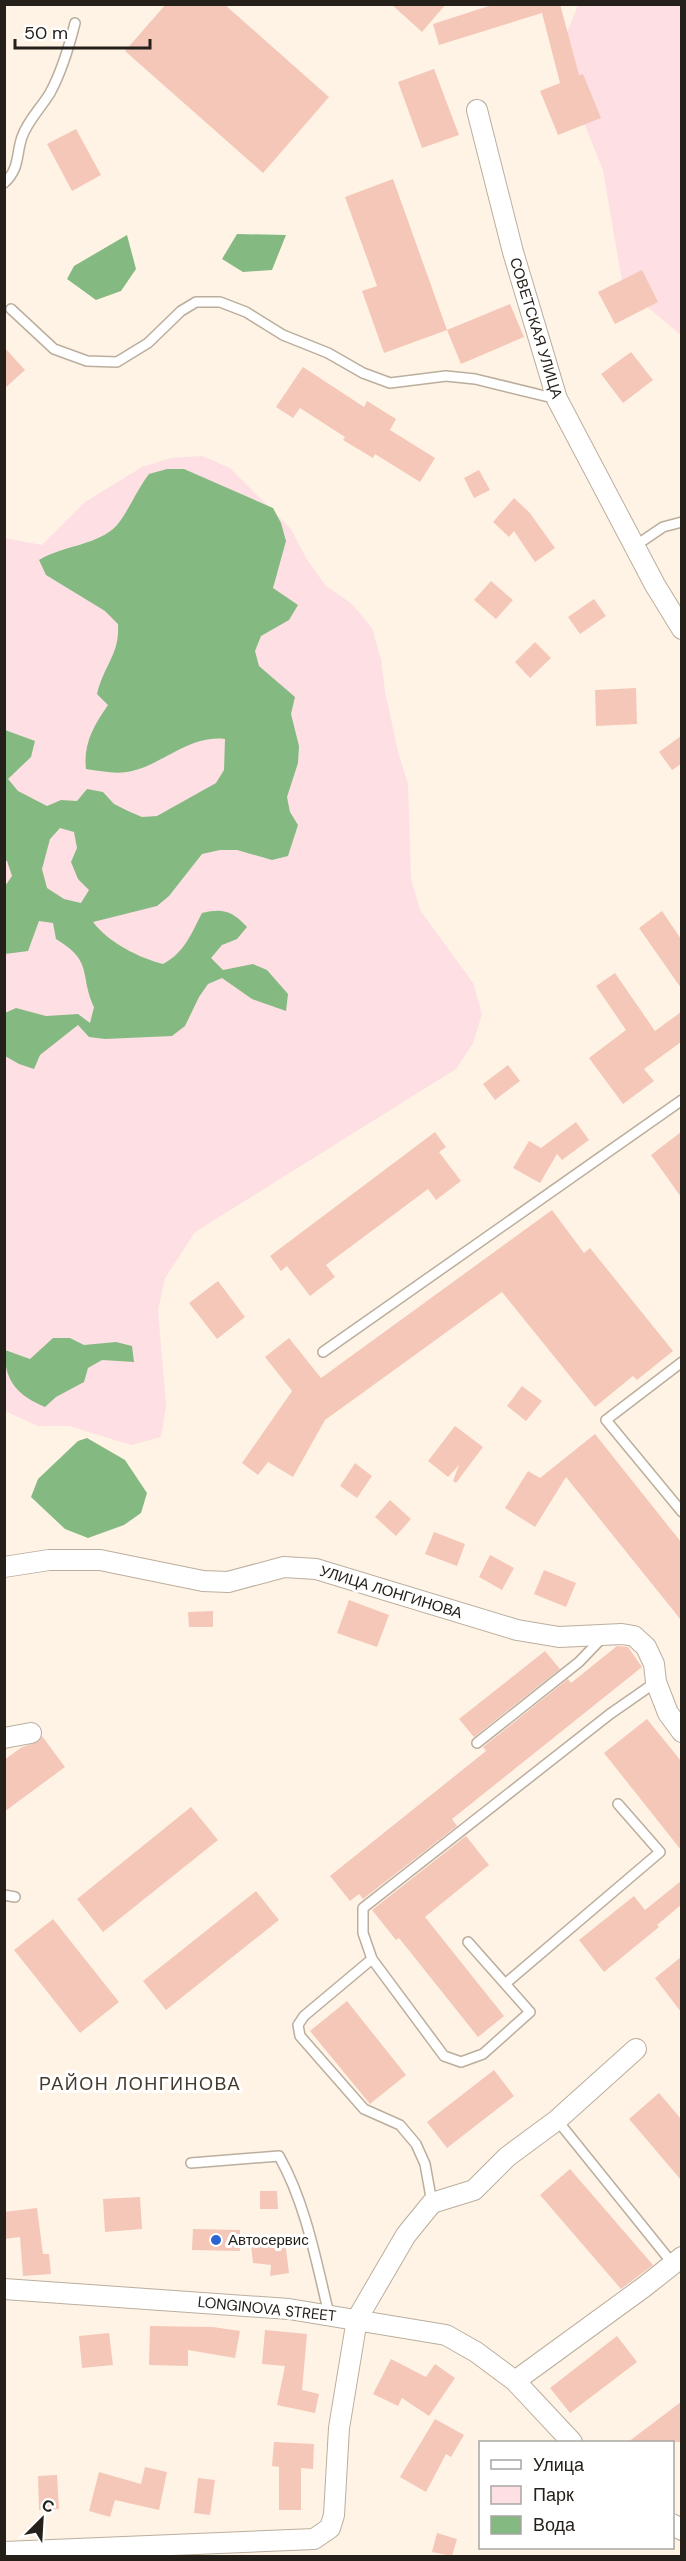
<svg xmlns="http://www.w3.org/2000/svg" width="686" height="2561" font-family="'DM Sans',sans-serif">
<style>
.green{fill:#fddfe4}
.water{fill:#85b982;fill-rule:evenodd}
.building{fill:#f5c7b8}
.lines{fill:none;stroke-linecap:round;stroke-linejoin:round}
.lane-casing{stroke:#bbae9d;stroke-width:12}
.street-casing{stroke:#bbae9d;stroke-width:22}
.lane{stroke:#fff;stroke-width:9}
.street{stroke:#fff;stroke-width:20}
.poi-dot{fill:#2b65d2;stroke:#fff;stroke-width:2}
.labels{text-anchor:middle;dominant-baseline:central;stroke-width:6;stroke-linejoin:round;paint-order:stroke}
.street-label{font-size:15px;fill:#25201a;stroke:#fff}
.poi-label{font-size:15px;fill:#25201a;stroke:#fff;text-anchor:start}
.quarter-label{font-size:18px;letter-spacing:1.5px;fill:#45392b;stroke:#fff}
</style>
<rect width="100%" height="100%" fill="#fff3e5"/>
<path class="green" d="M578 5H681V335L623 287 603 170 563 71 561 48Z
M202 456 230 468 291 529 306 558 325 585 352 604 372 628 381 659 385 691 398 752 408 784 411 879 420 910 473 983 482 1014 473 1043 456 1069 195 1232 165 1278 158 1310 166 1406 161 1437 131 1445 69 1426H38L5 1411 4 538 42 545 85 502 142 467 171 458Z"/>
<path class="water" d="M237 234 286 235 272 270 243 272 222 259Z
M127 235 136 269 121 291 96 300 67 279 74 266Z
M167 469H184L273 508 281 523 286 541 273 588 298 605 289 620 261 636 255 651 259 666 295 697 291 714 299 746 298 763 287 797 290 812 298 825 288 856 272 860 237 850H220L202 854 169 896 157 906 93 922C108 942 139 958 163 964 185 952 191 934 202 913 223 908 232 911 247 927L237 939 222 945 211 958 223 970 253 964 267 970 288 994 286 1011 252 999 222 978 208 984 199 997 185 1026 172 1036 105 1039 89 1037 78 1025 40 1055 34 1069 19 1064 5 1056V1013L16 1008 46 1016 78 1014 90 1023 94 1007C79 974 94 962 56 939L53 923 39 921 28 951 5 954V886L12 876 7 861 5 860V730L35 741 31 757 8 779 18 791 47 806 61 800 77 801 87 789 103 792 114 804 128 811 142 817 157 816 216 783 224 770 225 739C190 735 165 763 132 771 117 775 101 771 86 769 83 744 94 725 108 705L97 694C104 665 120 654 118 624L105 611 46 575 39 560C62 546 92 546 113 529 125 519 137 489 149 474ZM60 828 74 832 77 848 71 862 78 879 89 890 81 903 64 899 47 888 42 869 50 839Z
M53 1338H70L84 1345 116 1342 132 1346 134 1362 102 1360 88 1368 84 1382 56 1397 45 1407C17 1395 4 1381 5 1350L30 1359Z
M87 1438 125 1460 147 1493 141 1513 124 1525 88 1538 65 1529 31 1497 38 1479 78 1441Z"/>
<path class="building" d="M166 4H224L329 97 263 173 125 51Z
M391 4H446L422 32Z
M495 4H560L579 75 583 74 601 118 558 135 540 91 560 83 542 13 439 45 433 24Z
M434 69 459 135 422 148 398 82Z
M76 129 101 175 72 191 47 144Z
M393 179 447 330 384 353 362 291 377 286 345 197Z
M642 270 658 302 615 324 598 292Z
M510 304 524 337 461 364 447 330Z
M4 347 25 370 4 389Z
M631 352 653 380 623 403 601 374Z
M303 367 364 407 367 401 396 419 390 430 435 458 420 482 375 454 373 458 343 440 345 437 300 408 293 418 276 407Z
M479 470 490 490 474 498 464 478Z
M514 498 529 512 555 548 535 562 514 531 509 537 493 522Z
M491 581 513 600 496 619 474 600Z
M594 599 606 616 580 634 568 617Z
M535 642 551 658 530 678 515 662Z
M636 688 637 724 596 726 595 690Z
M681 736V764L672 770 659 752Z
M662 911 681 939V988L639 928Z
M615 973 655 1031 681 1012V1042L644 1069 654 1081 623 1104 589 1058 626 1030 596 986Z
M508 1065 520 1081 495 1100 483 1084Z
M576 1122 589 1140 562 1160 557 1154 540 1183 513 1168 529 1141 541 1148Z
M435 1132 446 1147 439 1152 461 1181 436 1200 428 1189 326 1265 335 1277 310 1296 287 1266 281 1271 270 1256Z
M681 1132V1197L651 1155Z
M552 1210 584 1253 590 1248 673 1351 637 1380 633 1376 595 1407 502 1292 325 1420 293 1477 268 1462 258 1475 242 1463 292 1391 265 1357 289 1338 321 1378Z
M218 1281 245 1317 217 1339 189 1303Z
M522 1386 542 1401 526 1421 507 1406Z
M455 1426 483 1447 456 1483 453 1481 459 1465 448 1477 428 1461Z
M595 1434 681 1542V1620L566 1477 535 1527 505 1508 528 1471 540 1478Z
M355 1463 372 1476 357 1498 340 1486Z
M390 1500 411 1519 396 1536 375 1517Z
M434 1532 465 1544 457 1566 425 1554Z
M490 1555 514 1568 502 1590 479 1577Z
M544 1570 576 1583 566 1607 534 1594Z
M349 1600 389 1615 377 1647 337 1633Z
M213 1611V1627H189L188 1612Z
M617 1646 628 1647 642 1667 452 1819 457 1826 363 1899 359 1894 350 1901 330 1876 486 1751 483 1747 568 1679 571 1683Z
M545 1651 560 1669 474 1737 459 1719Z
M647 1719 681 1761V1850L604 1753Z
M42 1736 65 1767 4 1812V1760L22 1747 38 1742Z
M191 1807 218 1840 103 1932 77 1899Z
M466 1836 489 1865 425 1917 504 2016 478 2037 399 1938 396 1940 372 1910Z
M681 1881V1905L657 1925 659 1927 604 1972 579 1940 634 1896 645 1910Z
M256 1891 279 1920 166 2010 143 1981Z
M53 1919 119 2002 80 2033 14 1950Z
M681 1957V2012L655 1978Z
M347 2001 406 2075 370 2104 310 2031Z
M494 2070 514 2096 447 2148 427 2122Z
M659 2093 681 2119V2180L629 2119Z
M570 2169 653 2265 621 2289 540 2195Z
M260 2191H277L278 2209H260Z
M140 2197 142 2229 105 2232 103 2199Z
M37 2208 43 2254H49L51 2274 23 2276 20 2237 4 2239V2212Z
M193 2229 240 2230V2251L192 2250Z
M285 2241 289 2273 270 2276 271 2265 253 2263 251 2245Z
M150 2326 213 2327 240 2331 235 2358 188 2350V2366L149 2365Z
M265 2330 307 2334 302 2390 319 2394 315 2413 277 2405 285 2366 262 2364Z
M109 2333 113 2365 82 2368 79 2336Z
M617 2336 637 2362 570 2413 550 2388Z
M391 2359 426 2377 435 2364 455 2378 429 2416 402 2398 398 2406 373 2394Z
M681 2402V2442H628Z
M435 2419 464 2435 451 2457 446 2454 426 2492 400 2477Z
M274 2442 314 2444 313 2469 301 2468V2510H279V2467L272 2466Z
M145 2467 167 2472 159 2510 115 2500 110 2517 89 2511 99 2472 141 2484Z
M57 2475 59 2509 39 2510 38 2476Z
M198 2478 215 2480 210 2515 194 2513Z
M437 2533 457 2539 452 2556 432 2552Z"/>
<g class="lines">
<defs>
<path id="lane" d="M4 183C20 169 16 154 22 137 28 120 41 108 50 93 62 71 69 47 75 23
M11 309 54 349 87 361 117 362 148 343 181 311 196 302H220L246 312 283 335 328 353 363 373 390 383 446 376 475 379 557 399
M635 546 663 527 682 522
M323 1352 682 1100
M682 1362 606 1420 682 1512
M477 1743 579 1662 604 1636
M4 1895 15 1897
M468 1942 530 2012 483 2054 461 2062 444 2056 372 1959 363 1933V1908L610 1714 656 1682
M372 1959 304 2016 298 2025 300 2036 364 2109 400 2125 416 2144 425 2164 432 2203
M505 1984 660 1852 618 1804
M557 2120 673 2264
M191 2163 279 2156C306 2204 316 2261 329 2314"/>
<path id="street" d="M477 110 513 252 557 399 655 585 682 629
M4 1567 49 1560H100L203 1581 228 1582 284 1567 316 1569 517 1630 559 1637 622 1634 634 1636 646 1647 654 1664 656 1682 668 1713 682 1732
M4 1738 31 1733
M4 2289 289 2309 446 2335 476 2352 515 2381 572 2442
M515 2381 644 2287 682 2257
M672 2524 682 2530
M4 2552 314 2539 330 2528 334 2515 339 2428 357 2319 406 2235 432 2203 474 2190 507 2157 557 2120 636 2049"/>
</defs>
<use href="#lane" class="lane-casing"/>
<use href="#street" class="street-casing"/>
<use href="#lane" class="lane"/>
<use href="#street" class="street"/>
</g>
<circle class="poi-dot" cx="216" cy="2240" r="6"/>
<g class="labels">
<g class="street-label">
<text transform="translate(536 328) rotate(73)">СОВЕТСКАЯ УЛИЦА</text>
<text transform="translate(391 1592) rotate(17)">УЛИЦА ЛОНГИНОВА</text>
<text transform="translate(267 2309) rotate(6)">LONGINOVA STREET</text>
</g>
<g class="poi-label">
<text x="228" y="2240">Автосервис</text>
</g>
<g class="quarter-label">
<text x="140" y="2084">РАЙОН ЛОНГИНОВА</text>
</g>
</g>
<rect width="686" height="2561" fill="none" stroke="#25201a" stroke-width="12"/>
<rect x="479" y="2441" width="195" height="108" fill="#ffffff" stroke="#a8a6a3" stroke-width="1.5"/>
<rect x="491" y="2460" width="30" height="9" fill="#ffffff" stroke="#a8a6a3" stroke-width="1.5"/>
<text x="533" y="2471" font-size="18" fill="#25201a">Улица</text>
<rect x="491" y="2486" width="30" height="18" fill="#fddfe4" stroke="#a8a6a3" stroke-width="1.5"/>
<text x="533" y="2501" font-size="18" fill="#25201a">Парк</text>
<rect x="491" y="2516" width="30" height="18" fill="#85b982" stroke="#a8a6a3" stroke-width="1.5"/>
<text x="533" y="2531" font-size="18" fill="#25201a">Вода</text>
<g transform="translate(42 2519) rotate(24)" stroke="#ffffff" stroke-width="4.5" paint-order="stroke">
<path d="M0-4.5L10 22L0 15L-10 22Z" fill="#25201a"/>
<text y="-9" font-size="16" font-weight="bold" text-anchor="middle" fill="#25201a">С</text>
</g>
<path d="M15 39v9h135v-9" fill="none" stroke="#25201a" stroke-width="3"/>
<text x="24" y="39" font-size="18" fill="#25201a" stroke="#ffffff" stroke-width="4.5" paint-order="stroke">50 m</text>
</svg>
